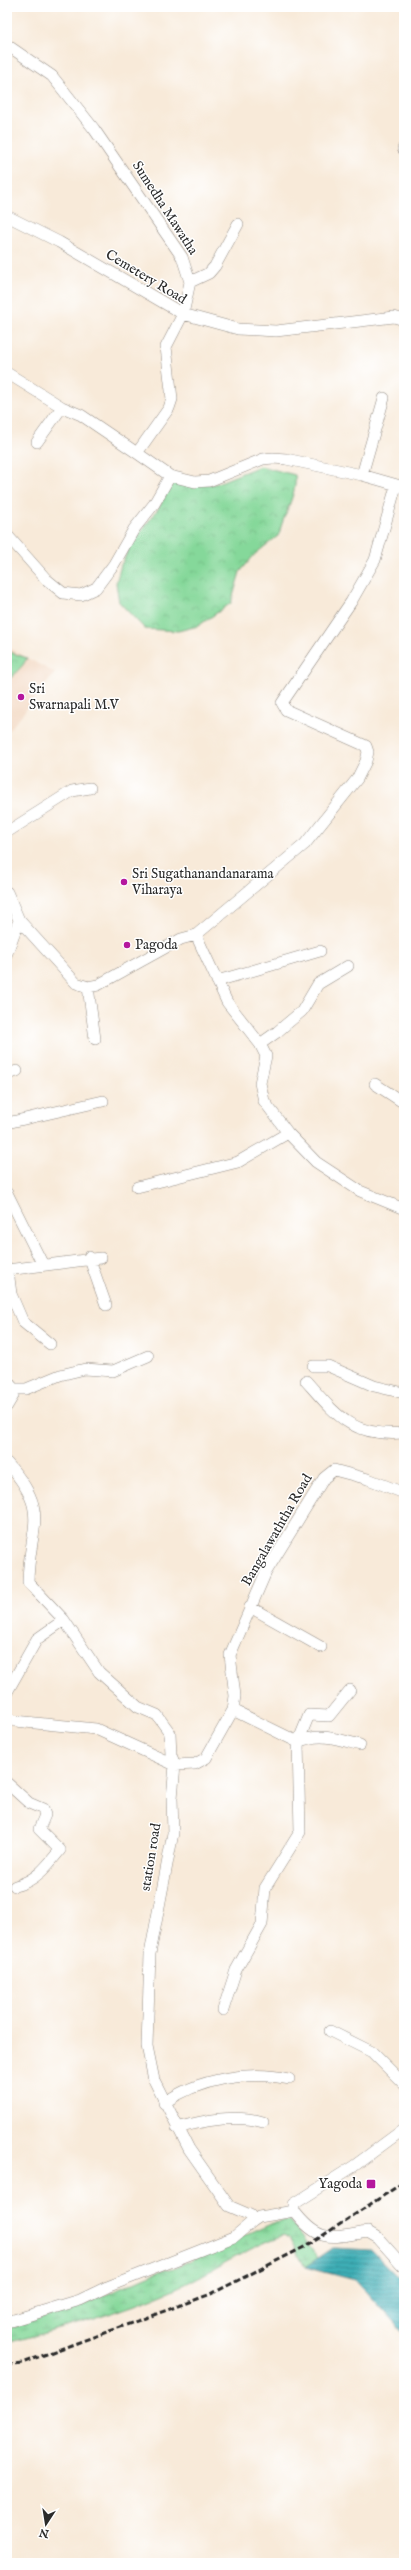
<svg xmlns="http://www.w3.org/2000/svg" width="411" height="2570" font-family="'IM FELL English',serif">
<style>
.built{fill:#f2d5bd}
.wetland{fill:url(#wetland-marsh);stroke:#588262}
.park{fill:url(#park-crowns);stroke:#588262}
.water{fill:url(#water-rules);stroke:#346c70}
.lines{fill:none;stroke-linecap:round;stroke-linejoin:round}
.minor-casing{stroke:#928a82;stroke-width:12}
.minor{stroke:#fff;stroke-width:11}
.rail{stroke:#2b2b2b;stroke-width:3;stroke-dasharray:6 3;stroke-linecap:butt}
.poi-dot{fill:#b5179e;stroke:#fff;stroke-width:1.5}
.labels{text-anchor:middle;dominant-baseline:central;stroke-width:3;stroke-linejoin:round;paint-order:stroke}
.street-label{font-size:14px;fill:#2b2b2b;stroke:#fff}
.poi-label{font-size:14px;fill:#2b2b2b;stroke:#fff;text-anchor:start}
</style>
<defs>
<pattern id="wetland-marsh" width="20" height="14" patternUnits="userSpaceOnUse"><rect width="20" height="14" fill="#85d89a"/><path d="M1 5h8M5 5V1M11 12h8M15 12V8" fill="none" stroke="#73ba85"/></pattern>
<pattern id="park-crowns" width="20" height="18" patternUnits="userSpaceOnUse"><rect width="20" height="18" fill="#85d89a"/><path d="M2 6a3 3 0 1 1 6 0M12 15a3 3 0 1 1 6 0" fill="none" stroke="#73ba85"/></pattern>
<pattern id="water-rules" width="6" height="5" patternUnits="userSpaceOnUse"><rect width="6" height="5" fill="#3daeb6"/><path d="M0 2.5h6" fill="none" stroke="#338e94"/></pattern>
</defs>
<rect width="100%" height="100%" fill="#fff"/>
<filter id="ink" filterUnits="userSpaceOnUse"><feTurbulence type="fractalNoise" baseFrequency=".025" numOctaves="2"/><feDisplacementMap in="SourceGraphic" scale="8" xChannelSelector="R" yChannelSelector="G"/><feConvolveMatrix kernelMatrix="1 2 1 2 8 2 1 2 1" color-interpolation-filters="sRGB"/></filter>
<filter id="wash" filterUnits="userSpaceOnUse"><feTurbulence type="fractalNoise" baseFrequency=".012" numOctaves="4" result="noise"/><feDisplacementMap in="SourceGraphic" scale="16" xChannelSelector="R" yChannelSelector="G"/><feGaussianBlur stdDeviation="0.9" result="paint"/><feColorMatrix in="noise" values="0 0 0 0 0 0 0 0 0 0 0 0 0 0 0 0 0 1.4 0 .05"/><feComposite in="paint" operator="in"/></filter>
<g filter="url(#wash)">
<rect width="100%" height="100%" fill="#f8ead9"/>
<path class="built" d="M7 647 55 673 7 733Z"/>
<path class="wetland" d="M290 2221 318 2258 305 2267 290 2239 284 2235C246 2248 212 2272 175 2289 121 2313 64 2328 7 2343V2328L80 2306 160 2271 174 2268 273 2223Z"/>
<path class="park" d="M260 466 295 475C298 494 282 516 279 535L255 554 240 572 231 603 198 626 178 631 145 629 119 602 116 583 121 565 132 543 158 509 172 484H215Z
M7 651 27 658 23 665 7 682Z"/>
<path class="water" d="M333 2248 371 2250 404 2283V2334L355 2280 305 2267Z"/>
</g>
<g filter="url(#ink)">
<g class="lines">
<defs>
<path id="minor" d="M7 45 52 76 94 129 182 257 190 282 183 314 238 329 276 331 394 317 404 320
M403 149 404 147
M7 216 59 242 183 314 166 347 172 399 169 408 137 453 170 476 195 482 209 481 263 459 273 458 286 459 362 475 404 487
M190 282 209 273 215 266 238 224
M7 373 62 407 81 415 137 453
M37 442 62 407
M362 475 384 398
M7 535 46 579 63 593 81 595 96 588 114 564 134 529 154 504 170 476
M7 832 72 791 90 788
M7 892 19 920 76 983 88 987 98 985 181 939 196 935 227 1002 260 1044 266 1056 260 1083 264 1101 288 1133 316 1162 360 1191 404 1209
M196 935 305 844 357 779 366 761 368 752 366 746 286 710 282 703 351 602 375 560 396 486
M7 953 19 920
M217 981 320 951
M88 987 95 1039
M260 1044 277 1032 302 1011 318 984 348 966
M7 1074 17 1071
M375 1084 404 1103
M7 1123 103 1101
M137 1187 238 1162 288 1133
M7 1193 43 1265
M89 1257 106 1305
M7 1270 101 1258
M8 1270 11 1294 23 1322 50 1344
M313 1366H328L374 1386 404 1393
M7 1381 14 1389 13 1396 7 1406
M306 1381C338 1417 352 1437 404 1433
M14 1389H26L60 1375 85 1369 113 1371 148 1356
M7 1463C52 1513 29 1525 28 1582L64 1620 99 1672 138 1707 157 1715 170 1733 171 1755 175 1765 172 1798 173 1833 150 1954 147 2046 154 2080 189 2149 229 2206 250 2215 253 2221 259 2217 294 2211
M250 1607 321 1647
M7 1692 37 1639 64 1620
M233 1710 298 1742C320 1732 338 1739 360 1745
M7 1718 15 1721 96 1729 175 1765 195 1764 206 1758 233 1710 235 1696 230 1655 266 1572 324 1478 334 1470 368 1479 404 1493
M7 1783 29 1803 43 1809 45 1815 39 1829 60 1850C47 1866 36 1881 15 1886
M223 2010 236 1970 262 1924 265 1888 300 1832 298 1742 309 1715 329 1716 350 1690
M330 2031 372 2052 404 2084
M164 2103C198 2079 249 2070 289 2079
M177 2128C205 2120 236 2114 263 2122
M294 2211V2204L354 2166 404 2129
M294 2211C320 2245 332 2237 368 2232L378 2238 404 2267
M7 2322 80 2300 107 2287 234 2237 253 2221"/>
</defs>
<use href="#minor" class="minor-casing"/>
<use href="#minor" class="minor"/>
<path class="rail" d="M7 2365 22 2363 211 2294 310 2244 404 2182"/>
</g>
</g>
<g class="poi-dot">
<circle cx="21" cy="697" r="4"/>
<circle cx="124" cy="882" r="4"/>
<circle cx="127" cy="945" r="4"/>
<rect x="366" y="2179" width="10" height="10" rx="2"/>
</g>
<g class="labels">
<g class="street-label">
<text transform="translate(165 208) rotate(57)">Sumedha Mawatha</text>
<text transform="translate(146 277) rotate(31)">Cemetery Road</text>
<text transform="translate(277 1530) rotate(-60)">Bangalawaththa Road</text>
<text transform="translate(151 1857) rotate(-81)">station road</text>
</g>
<g class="poi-label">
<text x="29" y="689">Sri<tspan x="29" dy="16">Swarnapali M.V</tspan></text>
<text x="132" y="874">Sri Sugathanandanarama<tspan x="132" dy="16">Viharaya</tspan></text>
<text x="135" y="945">Pagoda</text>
<text x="362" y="2184" text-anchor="end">Yagoda</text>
</g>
</g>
<rect width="411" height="2570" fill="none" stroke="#fff" stroke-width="24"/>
<g transform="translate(46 2524) rotate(192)" stroke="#ffffff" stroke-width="3" paint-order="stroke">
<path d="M0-3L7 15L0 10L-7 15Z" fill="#2b2b2b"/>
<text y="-6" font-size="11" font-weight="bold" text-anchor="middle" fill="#2b2b2b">N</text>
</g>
</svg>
